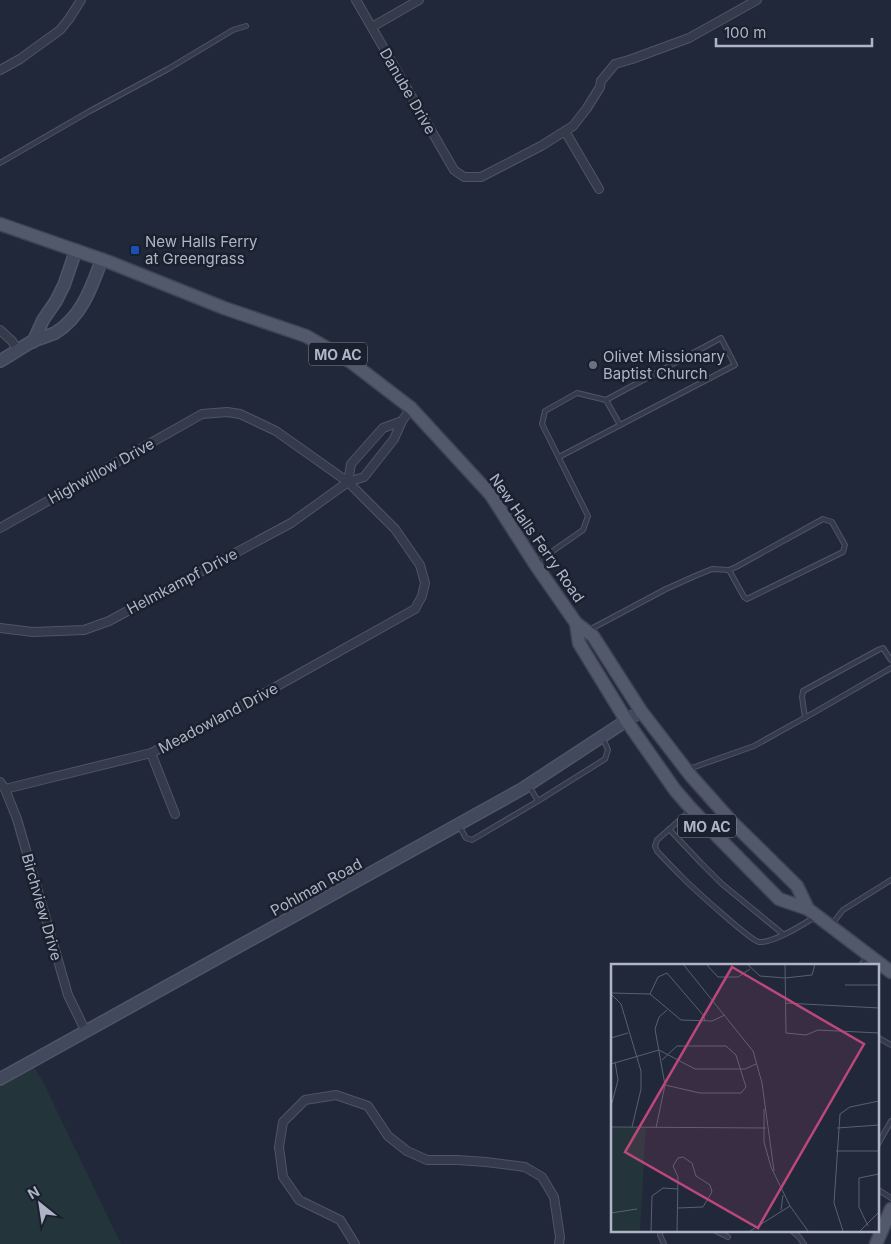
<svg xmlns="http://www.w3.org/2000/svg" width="891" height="1244" font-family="Inter,sans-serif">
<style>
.green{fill:#23353a}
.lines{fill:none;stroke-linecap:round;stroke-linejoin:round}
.lane-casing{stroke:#4f5564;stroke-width:6}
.street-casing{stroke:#4f5564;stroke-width:10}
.secondary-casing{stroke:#4f5564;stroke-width:14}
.primary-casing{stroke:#3e4453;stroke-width:15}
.lane{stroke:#353b4a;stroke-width:4}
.street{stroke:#353b4a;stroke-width:8}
.secondary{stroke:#43495d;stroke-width:11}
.primary{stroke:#52596a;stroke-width:12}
.transit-dot{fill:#1a4fb4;stroke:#1a202e;stroke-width:2}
.worship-dot{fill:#6b7280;stroke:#1a202e;stroke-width:2}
.labels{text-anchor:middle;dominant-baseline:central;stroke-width:5;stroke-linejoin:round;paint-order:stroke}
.shield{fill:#1a202e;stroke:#828898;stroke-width:1}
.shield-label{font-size:14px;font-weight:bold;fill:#afb5c6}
.street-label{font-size:15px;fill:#afb5c6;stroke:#1a202e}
.poi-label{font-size:15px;fill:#afb5c6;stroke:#1a202e;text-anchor:start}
.inset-road{fill:none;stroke:#5a6071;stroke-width:1}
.view{fill:#bc477b;fill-opacity:0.15;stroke:#bc477b;stroke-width:2.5}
.inset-edge{fill:none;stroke:#afb5c6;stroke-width:2.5}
</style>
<rect width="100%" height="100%" fill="#212839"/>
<path class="green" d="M34 1067 43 1082 121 1244H0V1086Z"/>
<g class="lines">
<defs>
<path id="lane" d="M0 163 90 111 168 69 233 30 246 26
M606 400 620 425
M537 562 583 530 588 516 542 424 545 411 577 393 606 400 721 338 735 365 559 457
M589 630 666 589 695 576 712 569 729 570 736 567 823 519 832 522 845 545 843 552 747 599 744 597 729 570
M805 718 802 697 803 691 878 650 883 648 891 660
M689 769 754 746 815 712 891 668
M529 786 538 801
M691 810 657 840 655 846 657 851C666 861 675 870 684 879 693 888 751 941 759 942 774 943 802 925 815 917
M459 826 466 838 472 840 538 801 605 759 608 750 603 738
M669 829 701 863 722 884 783 934
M832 924 843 910 891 880
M861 965 867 957
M877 1037 891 1045
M877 1146 891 1121
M877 1189 891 1198
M661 1230 660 1235 664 1244
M714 1230 728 1237
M791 1230 799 1237 804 1244"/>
<path id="street" d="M356 0 454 170 464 177H481L541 146 573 126 587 108 600 87 601 81 615 64 632 59 689 38 757 0
M372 27 419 0
M0 70 20 59 60 30 69 19 81 0
M565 131 599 189
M0 330 12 341 18 351
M348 482 351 464 383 428 402 421
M0 528 202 414 227 412 240 414 276 431 348 482 395 529 420 565 425 583 422 596 415 609 204 727 151 753 5 789
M0 628 33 632 84 630 109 621 291 523 348 482 364 477 394 439 402 421 411 408
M151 753 175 814
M0 782 5 789 17 819 68 995 86 1032
M355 1244 340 1220 299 1200 283 1177 279 1147 283 1122 305 1100 336 1095 368 1106 388 1136 407 1151 427 1160H457L486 1162 525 1167 542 1177 554 1197 560 1237 559 1244"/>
<path id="secondary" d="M33 342 43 320 56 301 64 285 76 250
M0 361C11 355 22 347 33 341 40 338 48 336 55 333 82 317 92 286 102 259
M0 1079 522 789 641 711"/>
<path id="primary" d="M0 224 109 262 224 308 306 336 351 362 411 408 491 495 535 564 576 623 593 636 641 711 691 776 732 822 797 886 808 909
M576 623 579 643 626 720 675 790 688 805 717 836 779 899 808 909 891 972
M876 1244 891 1209"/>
</defs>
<use href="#lane" class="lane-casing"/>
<use href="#street" class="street-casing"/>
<use href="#secondary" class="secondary-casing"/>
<use href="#primary" class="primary-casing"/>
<use href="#lane" class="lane"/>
<use href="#street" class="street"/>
<use href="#secondary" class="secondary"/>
<use href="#primary" class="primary"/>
</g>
<rect class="transit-dot" x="130" y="245" width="10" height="10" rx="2.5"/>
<circle class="worship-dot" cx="593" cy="365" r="5"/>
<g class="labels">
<g class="shield">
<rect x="309" y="342.5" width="58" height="23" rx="4"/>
<rect x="678" y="814.5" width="58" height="23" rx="4"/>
</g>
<g class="shield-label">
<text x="338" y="354">MO AC</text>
<text x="707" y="826">MO AC</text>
</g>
<g class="street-label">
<text transform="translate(408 91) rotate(60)">Danube Drive</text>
<text transform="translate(101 471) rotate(-29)">Highwillow Drive</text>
<text transform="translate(537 538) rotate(55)">New Halls Ferry Road</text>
<text transform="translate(182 581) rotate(-28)">Helmkampf Drive</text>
<text transform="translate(218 718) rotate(-28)">Meadowland Drive</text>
<text transform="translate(316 887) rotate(-29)">Pohlman Road</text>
<text transform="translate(42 907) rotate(74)">Birchview Drive</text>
</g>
<g class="poi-label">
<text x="145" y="241">New Halls Ferry<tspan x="145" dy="17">at Greengrass</tspan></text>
<text x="603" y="356">Olivet Missionary<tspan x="603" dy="17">Baptist Church</tspan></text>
</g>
</g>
<g transform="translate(611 964)">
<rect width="268" height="268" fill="#212839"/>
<path d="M0 164H35L29 267H0Z" fill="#23353a"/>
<path class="inset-road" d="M72 0 142 87 151 119 163 207M95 0 107 13H127L139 5M136 0 149 12 174 14 201 11 204 0M174 0 175 69 195 71 207 66 268 69M234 21H268M1 29 39 30 70 56 101 57 114 51M0 30 10 40 30 107V125L21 163M39 30 47 13 56 9 92 51 94 57M174 39 268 44M0 74 17 69M51 96 66 82H115L125 91 135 123 130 129H89L54 121M0 100 48 86 84 105H134L145 100M1 139 7 116 4 98M153 145V178L160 203 179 242 197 267M0 163 155 164M45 164 54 121 44 65 48 53 56 46M226 164 268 161M225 187H268M170 246 172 231M0 249 26 245M257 262 248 243V214L268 210M40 267 41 232 52 224 67 225M66 267 67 213 62 202 67 194 72 193 81 199 85 212 99 221 101 228 92 243 67 244M139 267 179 242M232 267 223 239 229 150 239 143 268 137M249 267 268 248"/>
<path class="view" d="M121 3 253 80 147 264 14 188Z"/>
<rect width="268" height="268" class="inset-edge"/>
</g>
<g transform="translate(40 1204) rotate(330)" stroke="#1a202e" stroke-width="4" paint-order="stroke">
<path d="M0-4L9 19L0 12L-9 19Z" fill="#afb5c6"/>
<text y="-8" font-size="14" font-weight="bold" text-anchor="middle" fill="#afb5c6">N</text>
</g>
<path d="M716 38v8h156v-8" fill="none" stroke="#afb5c6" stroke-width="2.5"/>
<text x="724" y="38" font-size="15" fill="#afb5c6" stroke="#1a202e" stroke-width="4" paint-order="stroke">100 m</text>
</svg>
